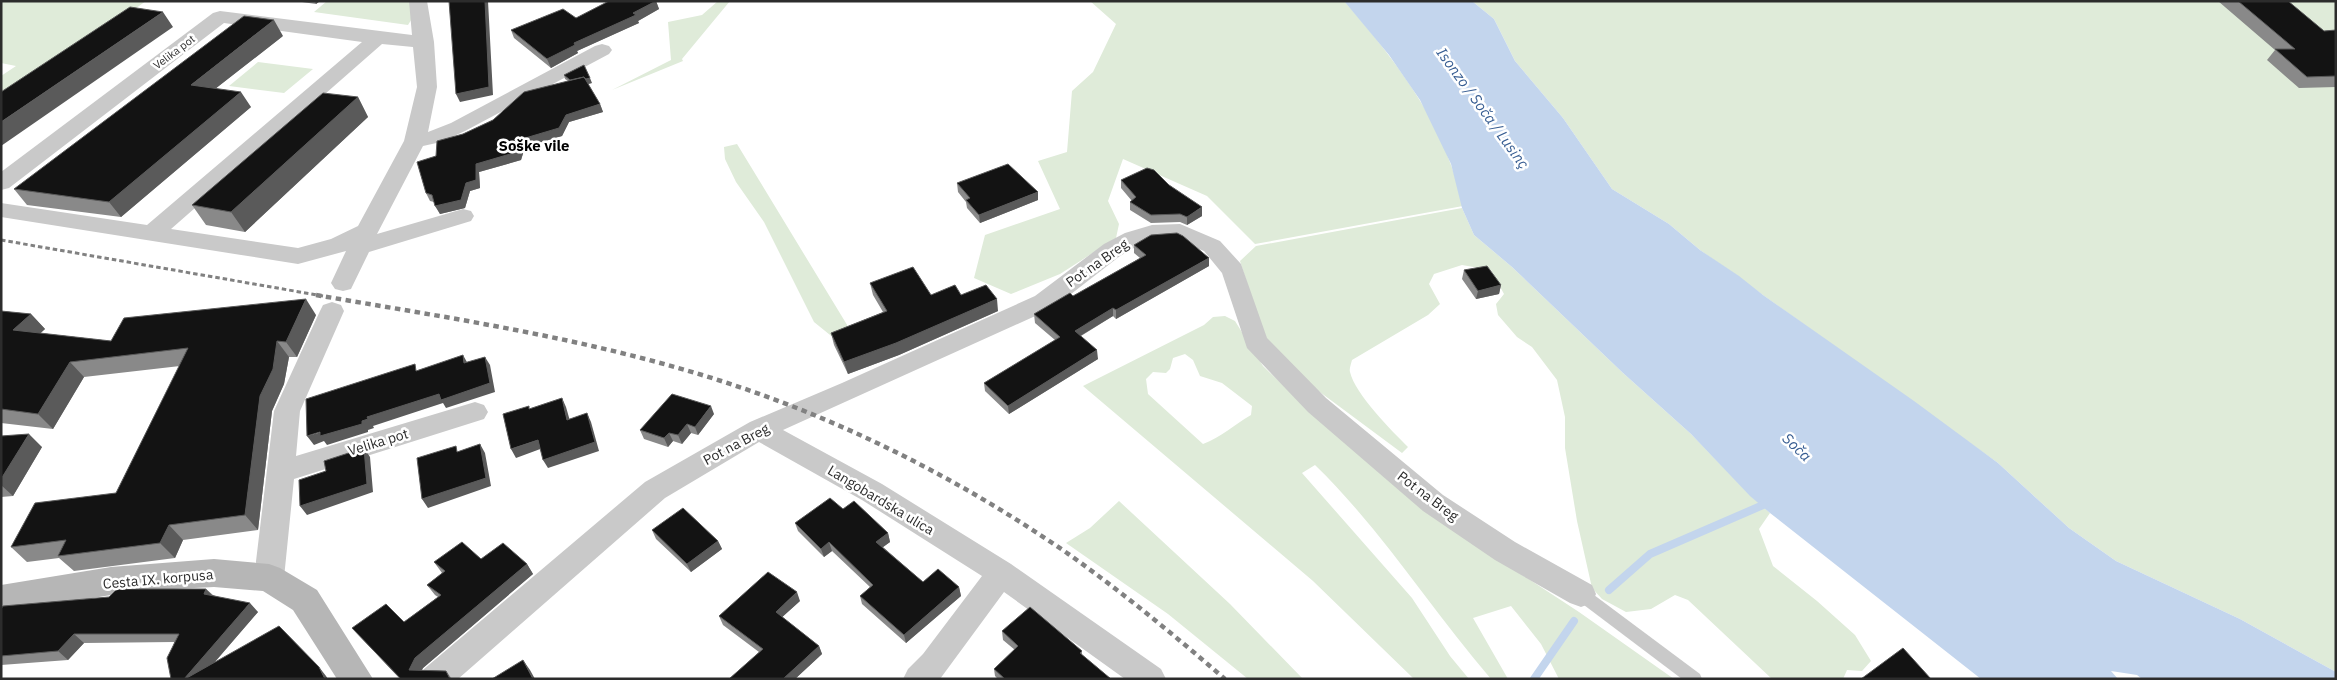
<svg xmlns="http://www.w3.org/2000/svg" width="2337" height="680" font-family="'IBM Plex Sans',sans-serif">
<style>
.green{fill:#dfebd9;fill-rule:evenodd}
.water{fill:#c3d5ed}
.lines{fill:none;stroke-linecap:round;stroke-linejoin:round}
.stream{stroke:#c3d5ed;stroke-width:8}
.service{fill:#c9c9c9;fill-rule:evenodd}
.minor{fill:#c9c9c9;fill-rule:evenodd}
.secondary{fill:#b6b6b6;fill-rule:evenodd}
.rail-far1{stroke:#818181;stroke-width:3;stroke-dasharray:4.5 3;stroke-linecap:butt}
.rail{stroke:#818181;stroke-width:4.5;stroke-dasharray:5.5 4.5;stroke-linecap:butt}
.wall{fill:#898989}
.shaded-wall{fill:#5a5a5a}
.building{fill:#131313;stroke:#5a5a5a}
.labels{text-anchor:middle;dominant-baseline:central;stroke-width:5;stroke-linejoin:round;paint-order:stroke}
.far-street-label{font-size:11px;fill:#2c2c2c;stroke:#fff}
.street-label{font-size:14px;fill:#2c2c2c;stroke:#fff}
.water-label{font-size:15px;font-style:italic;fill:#375d92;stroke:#fff}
.neighbourhood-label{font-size:15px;font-weight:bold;fill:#000;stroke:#fff}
</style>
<rect width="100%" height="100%" fill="#fff"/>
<path class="green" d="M1 1H146L1 105V76L16 66 1 63Z
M327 1H411L413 17 408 25 314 12Z
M718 1H730L682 59 683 61 612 90 671 60 668 22 702 15Z
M1090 1H1344C1386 49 1430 104 1451 165 1456 178 1459 192 1463 206L1255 244 1207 196 1123 159 1108 201 1119 224 1116 238 1060 274 1011 294 974 278 985 235 1060 209 1038 161 1067 152 1072 91 1093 72 1116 24Z
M1472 1H2336V672L2240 619 2116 561 2069 528 1998 463 1700 250 1669 224 1612 189 1563 118 1515 61 1494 19Z
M258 62 313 69 284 93 229 86Z
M737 144 852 333 835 339 814 322 764 222 736 182 725 159 724 147Z
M1462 208 1474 235 1512 267 1623 373 1691 434 1750 495 1770 513 1759 529 1773 566 1817 601 1855 635 1871 661 1862 671 1847 670 1843 679H1772L1688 600 1675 595 1651 609 1626 612 1602 599 1592 588 1577 521 1565 448V417L1557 380 1532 347 1517 337 1498 315 1496 304 1504 294 1491 270 1462 265 1434 274 1429 284 1440 304 1428 315 1352 360C1351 364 1349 369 1350 372 1355 394 1392 431 1408 447L1402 453 1305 381 1255 327 1250 292 1240 261 1256 246Z
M1225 316 1235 321 1263 366 1289 391 1484 550 1579 612 1674 679H1559L1541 644 1511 606 1473 618 1508 679H1491C1431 609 1381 529 1315 465L1302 473 1412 598 1450 656 1469 679H1414L1313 581 1083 386 1204 325 1213 317ZM1185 354 1193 360 1200 376 1222 383 1252 406 1251 415C1234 425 1221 437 1203 444L1148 394 1146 379 1153 372 1166 373 1170 369 1173 358Z
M1119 501 1230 604 1303 679H1248L1168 614 1066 543 1090 528Z"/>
<path class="water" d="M1344 1H1472L1494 19 1515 61 1563 118 1612 189 1669 224 1700 250 1739 276 1763 295 1914 401 1998 463 2069 528 2116 561 2240 619 2336 672V679H2142L2137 675 2111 671 2118 679H1981L1770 513 1750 496 1691 434 1623 373 1512 267 1474 235 1462 208 1451 164 1420 100 1389 55Z"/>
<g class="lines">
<path class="stream" d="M1609 590 1650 554 1770 502
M1534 679 1574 621"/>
<path class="service" d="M1581 588 1586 589 1700 674 1702 679H1682L1576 599 1574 594 1576 589Z"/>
<path class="minor" d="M409 1H427L434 42 437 87 428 132 451 123 595 46 602 44 609 46 612 50 609 54 465 131 441 142 423 146 377 234 463 209 471 211 474 216 471 221 369 252 351 289 343 291 335 289 331 283 346 251 298 264 1 217V203L147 225 362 42 224 23 9 188 1 190V172L213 13 220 11 412 35ZM382 44 413 47 417 87 404 141 358 226 331 239 298 248 171 229Z
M1180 224 1220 241 1241 264 1267 338 1326 398 1443 495 1515 542 1592 585 1596 594 1592 603 1581 607 1570 603 1495 560 1423 511 1308 412 1247 348 1222 273 1204 251 1177 240 1152 241 1141 244 1120 256 1053 308 783 430 882 484 1011 564 1161 669 1166 679H1125L1004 592 940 679H903L908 669 923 654 982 576 862 500 759 442 665 498 458 679H419L424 669 645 482 750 422 842 383 1035 296 1104 244 1125 233 1152 225Z
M332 302 341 305 344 311 300 411 296 456 475 402 484 405 488 412 484 419 294 479 284 578 279 587 269 591 259 587 254 578 274 411 320 311 323 305Z"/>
<path class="secondary" d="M214 559 269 564 280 568 317 590 373 679H337L293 610 263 591 214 587 174 589 111 595 1 613V585L111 567Z"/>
<path class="rail-far1" d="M1 240 323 296"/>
<path class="rail" d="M316 295C450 318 585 338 715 379 839 418 960 479 1067 553 1122 592 1174 635 1225 679"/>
</g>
<path class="wall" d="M295 1H320L316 4Z
M656 1 659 9 638 21 639 23 577 51 578 53 551 68 514 38 511 30 576 18Z
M2218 1H2288L2324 31 2336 30V87L2299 88 2267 60 2275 50Z
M283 36 216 88 251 107 121 217 27 205 14 189Z
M564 75 592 83 588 84 600 104 603 112 569 122 562 136 525 147 521 160 479 172 480 188 470 191 465 208 440 214 434 202 430 201 426 193 436 156 463 134 493 120 568 81 565 79Z
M358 97 368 117 245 232 206 225 192 205Z
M1121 180 1169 185 1202 216 1187 225 1180 222 1151 223 1130 210V202L1132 201 1121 188Z
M957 183 1038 200 980 223 967 208 966 202 958 192Z
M1134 245 1209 266 1116 319 1113 316 1081 336 1098 359 1009 414 985 391 984 383 1055 340 1035 323 1034 314 1073 296 1140 258 1134 253Z
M1464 270 1501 285 1499 294 1476 299 1462 279Z
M870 283 931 295H961L998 311 899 355 848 374 834 345 831 333 883 312 873 295Z
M1 311 31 314 45 329 40 333 111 341 316 315 297 357H289L284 384 272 411 258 530 183 540 175 558 74 571 59 558 27 562 11 547 116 493 180 366 84 377 53 429 1 423Z
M714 414 698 435 691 433 682 444 673 441 668 447 644 439 640 430Z
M1 436 42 447 13 496 1 497Z
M843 509 888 533 890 542 883 547 923 582 959 587 961 596 906 643 862 604 860 596 870 587 832 551 824 557 798 531 795 523Z
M652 530 718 541 722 549 691 572 656 539Z
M481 559 527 564 533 574 423 668 422 670 446 671 452 679H400L352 628 404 622 438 597 435 595 427 585 442 573 434 562Z
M206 589 213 595 258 612 215 662 326 676 171 679 174 642 84 643 68 660 1 665V609Z
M800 601 782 617 819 646 822 654 795 679H729L759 652 723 625 719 616Z
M1002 631 1082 651V655L1111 679H998L995 676 994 669 1015 650 1003 640Z"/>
<path class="shaded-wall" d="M315 1H320L316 4Z
M485 1H488L493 95 460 102 456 94Z
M656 1 659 9 638 21 639 23 577 51 578 53 551 68 547 59 574 43Z
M163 12 173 27 1 146V122Z
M274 20 283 36 201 100 191 85Z
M590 78 592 83 575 87 573 83Z
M241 92 251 107 121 217 109 202Z
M358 97 368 117 245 232 231 212Z
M600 104 603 112 569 122 562 136 525 147 521 160 479 172 480 188 470 191 465 208 440 214 435 206 466 183 476 164 566 115Z
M1038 192V200L980 223 979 215Z
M1202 207V216L1187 225V217Z
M1209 258V266L1116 319V310Z
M1501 285 1499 294 1476 299 1478 291Z
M306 299 316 315 297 357 286 342Z
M997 299 998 311 899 355 848 374 844 362Z
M1113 308V316L1075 339V331Z
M31 314 45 329 27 346 13 330Z
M277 341 289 357 284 384 272 411 258 530 245 515 260 396Z
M1097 350 1098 359 1009 414 1008 406Z
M463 355 468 364 464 363Z
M485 357 490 365 495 392 446 408 443 403 373 426 374 428 368 430V432L327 445 324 441 314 445 307 436 362 421 367 417Z
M70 362 84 377 53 429 38 414Z
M562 398 566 407 572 428 567 420Z
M711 406 714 414 698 435 695 427Z
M587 413 591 422 599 451 548 468 543 460Z
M687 424 691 433 682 444 678 435Z
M669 433 673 441 668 447 664 438Z
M29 434 42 447 13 496 1 485V479Z
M538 440 543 448 516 458 511 449Z
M480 444 485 453 491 486 428 508 422 499Z
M364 448 370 457 373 492 307 515 300 506Z
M169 525 183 540 175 558 160 543Z
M888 533 890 542 879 550 876 542Z
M718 541 722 549 691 572 687 564Z
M829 542 832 551 824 557 821 549Z
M527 564 533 574 423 668 417 679 409 670 415 658Z
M959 587 961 596 906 643 904 635Z
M206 589 215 598 204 594Z
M797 592 800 601 779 620 776 612Z
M250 603 258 612 200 679H184Z
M74 634 84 643 68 660 58 651Z
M819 646 822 654 795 679H783Z
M523 660 530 670 535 679H533Z
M319 667 326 676 328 679H325Z"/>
<path class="building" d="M449 1H485L489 87 456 94Z
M609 1H656L633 13 636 15 574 43 575 45 547 59 511 30 563 9 576 18Z
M2238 1H2288L2324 31 2336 30V76L2307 77 2275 49H2295Z
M130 7 163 12 1 122V92Z
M244 16 274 20 191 85 241 92 109 202 14 189Z
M584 65 590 78 586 79 584 77 570 80 564 75Z
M584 77 600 104 566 115 559 128 522 139 517 152 476 164V180L466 183 461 200 435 206 432 195 426 193 417 162 436 156 437 141 463 134 493 120 524 92Z
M323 93 358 97 231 212 192 205Z
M1008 164 1038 192 979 215 966 200 970 198 957 183Z
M1147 168 1154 170 1169 185 1202 207 1187 217 1180 214 1151 215 1130 202 1136 197 1121 180Z
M1177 233 1183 236 1209 258 1116 310 1113 308 1075 331 1097 350 1008 406 984 383 1060 337 1034 314 1070 293 1073 296 1146 255 1134 245 1151 235Z
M1487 266 1501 285 1478 291 1464 270Z
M913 267 931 295 955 285 961 295 986 285 997 299 896 343 844 362 831 333 887 311 870 283Z
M306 299 286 342 277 341 273 369 260 396 245 515 169 525 160 543 58 556 66 540 11 547 35 503 116 493 188 348 70 362 38 414 1 409V311L31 314 13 330 111 341 124 318Z
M463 355 464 363 485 357 490 383 441 400 439 394 367 417 368 419 362 421V424L320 436V432L307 436 306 399 415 364 416 371Z
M672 394 711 406 695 427 687 424 678 435 669 433 664 438 640 430Z
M562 398 567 420 587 413 595 442 543 460 538 440 511 449 503 414 529 406V409Z
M29 434 1 479V436Z
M480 444 486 478 422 499 417 458 456 446 457 452Z
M364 448 367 484 300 506 299 480 326 471 324 461Z
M830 498 843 509 854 501 888 533 876 542 923 582 938 569 959 587 904 635 860 596 873 585 829 542 821 549 795 523Z
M683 508 718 541 687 564 652 530Z
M462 542 481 559 503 543 527 564 415 658 409 670 446 671 450 679H401L352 628 386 604 404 622 441 595 427 585 445 571 434 562Z
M768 572 797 592 776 612 819 646 783 679H729L763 649 719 616Z
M117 589H206L204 594 250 603 184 679H171L167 658 179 634H74L58 651 1 656V609L3 606 109 597Z
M1030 607 1082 651 1080 653 1111 679H1005L994 669 1018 646 1002 631Z
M279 626 319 667 325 679H185Z
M1903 648 1931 679H1861Z
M523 660 533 679H492Z"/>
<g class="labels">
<g class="far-street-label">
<text transform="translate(174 52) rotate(-37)">Velika pot</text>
</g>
<g class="street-label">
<text transform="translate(1097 263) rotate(-35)">Pot na Breg</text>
<text transform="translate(378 442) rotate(-17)">Velika pot</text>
<text transform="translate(736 444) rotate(-28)">Pot na Breg</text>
<text transform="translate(1428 496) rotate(37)">Pot na Breg</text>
<text transform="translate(881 500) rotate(31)">Langobardska ulica</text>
<text transform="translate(158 579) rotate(-5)">Cesta IX. korpusa</text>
</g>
<g class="water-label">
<text transform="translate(1483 108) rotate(54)">Isonzo / Soča / Lusinç</text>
<text transform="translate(1797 447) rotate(44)">Soča</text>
</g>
<g class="neighbourhood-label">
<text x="534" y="145">Soške vile</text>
</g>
</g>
<rect width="2337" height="680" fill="none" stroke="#2c2c2c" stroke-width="5"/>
</svg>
